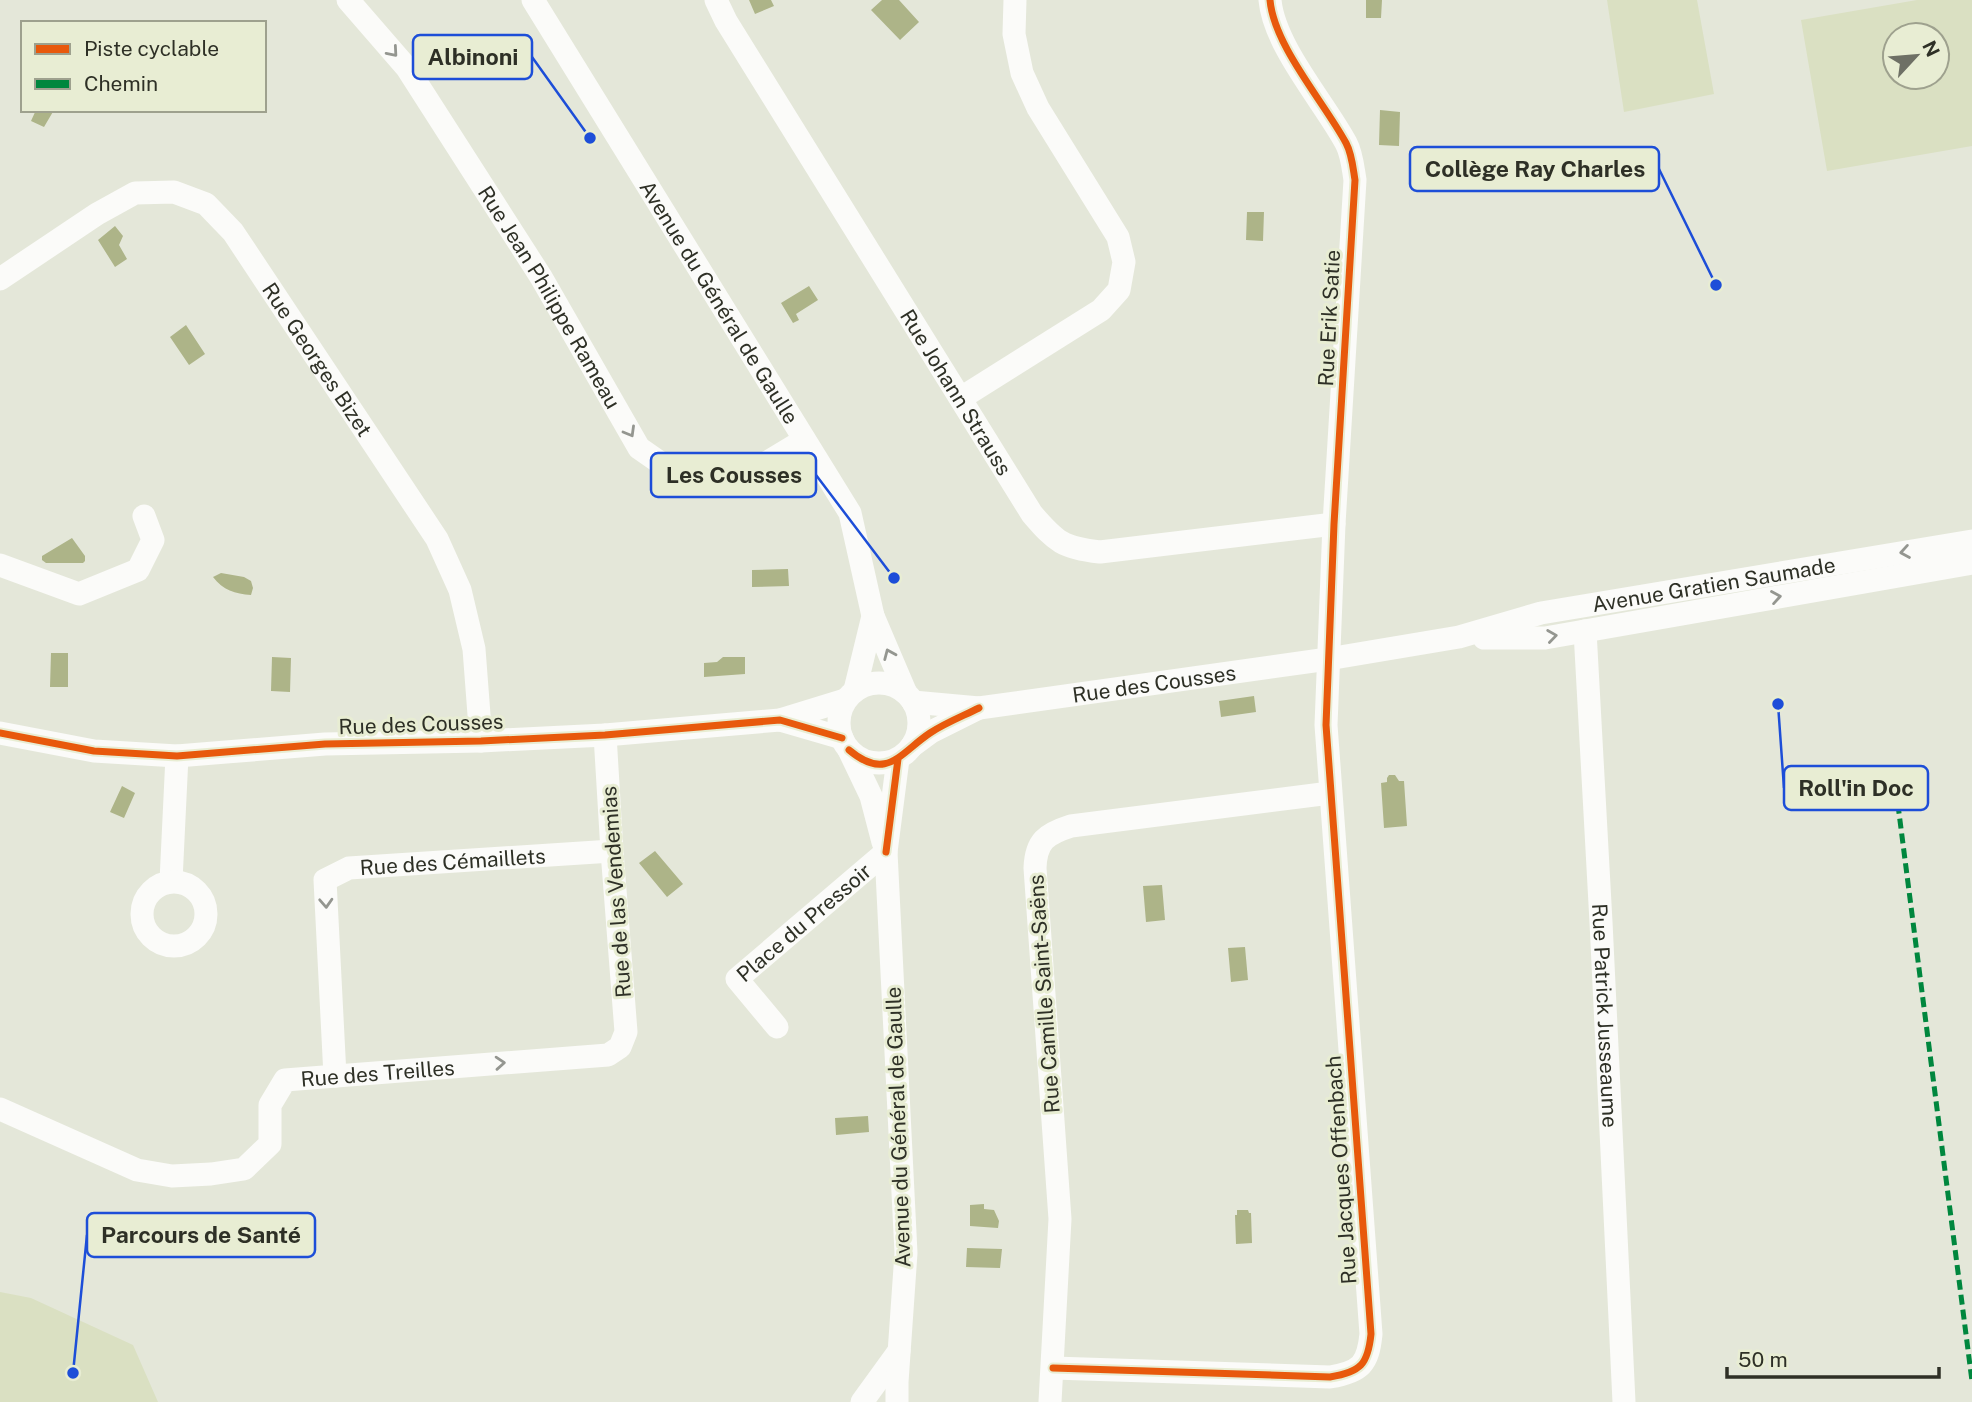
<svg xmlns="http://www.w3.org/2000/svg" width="1972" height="1402" font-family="'Public Sans',sans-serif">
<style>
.green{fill:#dae0c2;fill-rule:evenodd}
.water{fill:#adb488}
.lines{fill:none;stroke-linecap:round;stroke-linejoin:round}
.street{stroke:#fbfbf9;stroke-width:23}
.quiet{stroke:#00873e;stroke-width:5;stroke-dasharray:10 5;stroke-linecap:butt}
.cycleway-casing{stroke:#e8edd3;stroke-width:11}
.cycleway{stroke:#e8590c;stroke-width:7}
.oneway{stroke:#949690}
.labels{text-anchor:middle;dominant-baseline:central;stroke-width:6;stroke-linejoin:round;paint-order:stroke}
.street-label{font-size:21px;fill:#2e3026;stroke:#e8edd3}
.leader{fill:none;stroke:#1d4ed8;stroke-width:2.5}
.callout-dot{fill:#1d4ed8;stroke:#e8edd3;stroke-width:2.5}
.callout{fill:#e8edd3;stroke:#1d4ed8;stroke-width:2.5}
.callout-label{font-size:23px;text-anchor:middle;font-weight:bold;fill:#2e3026}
</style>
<rect width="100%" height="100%" fill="#e4e7d9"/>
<path class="green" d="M1607 0H1697L1714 94 1624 112Z
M1917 0H1972V146L1827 171 1801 20ZM1937 35V77H1895V35Z
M0 1292 31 1298 133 1345 158 1402H0Z"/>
<path class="water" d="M749 0H771L774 6 755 14Z
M882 0H899L919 22 900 40 871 10Z
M1366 0H1382L1381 18H1366Z
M36 110H54L44 127 31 121Z
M1380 110 1400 112 1399 146 1379 145Z
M1247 212H1264L1263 241 1246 240Z
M115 226 123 236 119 245 127 259 115 267 98 240Z
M809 286 818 300 796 314 799 320 793 323 781 303Z
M186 325 205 354 189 365 170 337Z
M72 538 85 556V561L83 563H46L42 560V556Z
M788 569 789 586 752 587V570Z
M221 573 244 577 251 581 253 588 251 595C235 594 223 590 213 577Z
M51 653H68V687H50Z
M272 657 291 658 290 692 271 691Z
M723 657H745V674L704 677V663L717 662Z
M1254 696 1256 712 1221 717 1219 701Z
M1389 775H1395L1399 781H1404L1407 826 1384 828 1381 783 1387 782V778Z
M122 786 135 793 124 818 110 812Z
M655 851 683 884 667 897 639 863Z
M1162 885 1165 920 1146 922 1143 886Z
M1245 947 1248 980 1231 982 1228 948Z
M868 1116 869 1132 836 1135 835 1118Z
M984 1204V1209L994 1210 999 1221 998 1228 970 1226V1205Z
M1237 1210H1248L1249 1213H1251L1252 1243 1236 1244 1235 1215H1237Z
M967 1248 1002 1249 1000 1268 966 1267Z"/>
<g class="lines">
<g class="street">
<path id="s1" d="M348 0 407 68 541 277 639 448 675 473 714 483 743 477 804 440"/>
<path id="s2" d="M533 0 850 513 873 616 905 691"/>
<path id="s3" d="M716 0 726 21 1032 514C1056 542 1063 548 1100 552L1334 524"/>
<path id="s4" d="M0 279 97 214 135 193 174 192 206 204 233 232 437 539 460 590 474 649 481 741"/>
<path d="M961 398 1101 310 1119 290 1124 262 1118 237 1038 108 1022 73 1014 34 1015 0"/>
<path d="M0 565 79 594 138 570 153 540 144 516"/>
<path id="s5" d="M1585 631 1601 922 1624 1402"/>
<path d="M1484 638H1545L1972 563"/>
<circle cx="879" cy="723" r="40"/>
<path d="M855 690 873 616"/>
<path id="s6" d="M913 702 979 708 1328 659 1459 637 1541 613 1972 541"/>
<path d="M780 720 842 738"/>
<path d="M0 733 94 751 177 756 325 744 481 741 605 735 780 720 845 700"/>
<path d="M912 746 931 732 979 708"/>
<path d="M849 750 871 796 883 842"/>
<path d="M171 881 177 756"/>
<circle cx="174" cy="914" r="32"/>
<path id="s7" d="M777 1027 737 979 886 852"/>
<path id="s8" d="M335 1076 325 880 349 868 612 851"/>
<path id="s9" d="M0 1109 137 1170 172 1176 211 1174 244 1169 270 1144V1105L285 1080 608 1055 620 1047 626 1032 612 851 605 735"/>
<path d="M1053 1368 1330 1377C1361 1372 1368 1364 1371 1334L1326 725 1334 524 1355 180C1353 168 1352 154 1346 143 1324 102 1274 46 1270 0"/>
<path d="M862 1402 899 1351"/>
<path d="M897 1402V1382L906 1253 886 852 898 759"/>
<path d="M1050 1402 1060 1219 1035 868C1036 841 1046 834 1071 826L1330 793"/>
</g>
<path class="quiet" d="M1894 774 1972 1381"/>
<defs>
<path id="cycleway" d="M0 733 94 751 177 756 325 744 481 741 605 735 780 720 842 738
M849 750C887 782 900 753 930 733 945 723 963 716 979 708
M886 852 898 759
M1053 1368 1330 1377C1361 1372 1368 1364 1371 1334L1326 725 1334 524 1355 180C1353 168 1352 154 1346 143 1324 102 1274 46 1270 0"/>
</defs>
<use href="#cycleway" class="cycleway-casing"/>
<use href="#cycleway" class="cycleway"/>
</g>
<defs><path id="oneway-chevron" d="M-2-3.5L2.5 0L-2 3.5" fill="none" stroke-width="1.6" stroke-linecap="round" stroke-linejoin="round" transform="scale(1.75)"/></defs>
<g class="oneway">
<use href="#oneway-chevron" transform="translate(393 52) rotate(49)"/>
<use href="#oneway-chevron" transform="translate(630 432) rotate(60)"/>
<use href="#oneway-chevron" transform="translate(1905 552) rotate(170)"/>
<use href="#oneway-chevron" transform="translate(1776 597) rotate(-10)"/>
<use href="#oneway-chevron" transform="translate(1552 636) rotate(-8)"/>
<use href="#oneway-chevron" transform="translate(889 654) rotate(-113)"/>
<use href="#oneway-chevron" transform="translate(326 903) rotate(87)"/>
<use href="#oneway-chevron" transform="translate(500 1063) rotate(-4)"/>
</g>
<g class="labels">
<g class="street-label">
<text stroke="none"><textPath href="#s1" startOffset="360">Rue Jean Philippe Rameau</textPath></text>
<text stroke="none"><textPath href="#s2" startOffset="355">Avenue du Général de Gaulle</textPath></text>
<text transform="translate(1329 318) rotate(-87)">Rue Erik Satie</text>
<text stroke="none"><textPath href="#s4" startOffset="425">Rue Georges Bizet</textPath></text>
<text stroke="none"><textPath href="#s3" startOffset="460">Rue Johann Strauss</textPath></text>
<text stroke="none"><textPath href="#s6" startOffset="812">Avenue Gratien Saumade</textPath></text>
<text stroke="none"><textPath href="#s6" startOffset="243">Rue des Cousses</textPath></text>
<text transform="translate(421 724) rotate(-2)">Rue des Cousses</text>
<text stroke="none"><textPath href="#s8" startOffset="327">Rue des Cémaillets</textPath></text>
<text transform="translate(616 892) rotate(-94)">Rue de las Vendemias</text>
<text stroke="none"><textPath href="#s7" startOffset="150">Place du Pressoir</textPath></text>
<text transform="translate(1044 994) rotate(-94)">Rue Camille Saint-Saëns</text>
<text stroke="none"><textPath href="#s5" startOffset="385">Rue Patrick Jusseaume</textPath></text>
<text stroke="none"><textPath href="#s9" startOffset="455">Rue des Treilles</textPath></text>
<text transform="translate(898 1127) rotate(-92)">Avenue du Général de Gaulle</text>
<text transform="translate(1341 1170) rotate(-94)">Rue Jacques Offenbach</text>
</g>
</g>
<path class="leader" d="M590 138L532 57M1716 285L1659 169M894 578L816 475M1778 704L1784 788M73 1373L87 1235"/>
<g class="callout-dot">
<circle cx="590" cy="138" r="7"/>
<circle cx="1716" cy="285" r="7"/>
<circle cx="894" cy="578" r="7"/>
<circle cx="1778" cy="704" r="7"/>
<circle cx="73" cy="1373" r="7"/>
</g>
<g class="callout">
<rect x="413" y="35" width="119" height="44" rx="7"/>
<rect x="1410" y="147" width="249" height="44" rx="7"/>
<rect x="651" y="453" width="165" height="44" rx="7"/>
<rect x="1784" y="766" width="144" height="44" rx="7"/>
<rect x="87" y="1213" width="228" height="44" rx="7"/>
</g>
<g class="callout-label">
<text x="473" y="65">Albinoni</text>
<text x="1535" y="177">Collège Ray Charles</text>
<text x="734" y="483">Les Cousses</text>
<text x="1856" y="796">Roll'in Doc</text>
<text x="201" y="1243">Parcours de Santé</text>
</g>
<rect x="21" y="21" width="245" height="91" fill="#e8edd3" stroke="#9ea18e" stroke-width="2"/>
<rect x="35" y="44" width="35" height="10" fill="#e8590c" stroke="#9ea18e" stroke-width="2"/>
<text x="84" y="56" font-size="21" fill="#2e3026">Piste cyclable</text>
<rect x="35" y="79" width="35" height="10" fill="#00873e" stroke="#9ea18e" stroke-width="2"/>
<text x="84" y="91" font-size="21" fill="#2e3026">Chemin</text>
<g transform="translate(1916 56) rotate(64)"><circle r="33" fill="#e8edd3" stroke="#9ea18e" stroke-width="2"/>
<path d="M0-5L12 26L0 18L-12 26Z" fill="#6e7065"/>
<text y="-10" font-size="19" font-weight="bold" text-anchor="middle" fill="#2e3026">N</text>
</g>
<path d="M1727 1367v10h212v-10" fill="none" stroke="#2e3026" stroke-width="3.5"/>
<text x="1738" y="1367" font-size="21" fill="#2e3026" stroke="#e8edd3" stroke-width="5" paint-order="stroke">50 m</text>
</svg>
